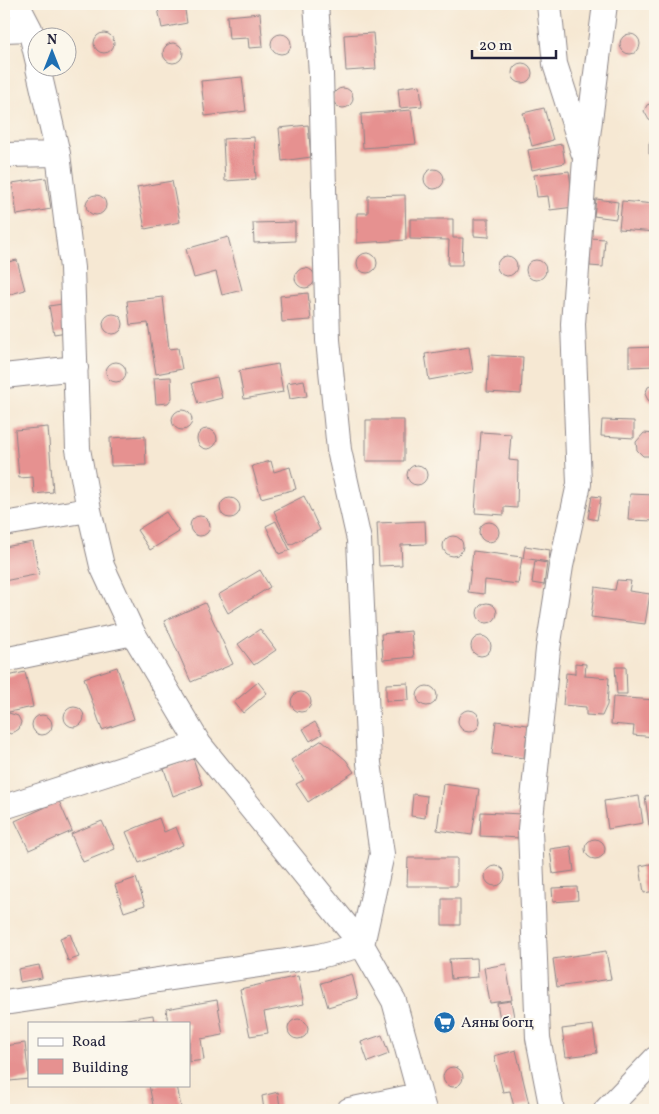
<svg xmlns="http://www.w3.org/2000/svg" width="659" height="1114" font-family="Vollkorn,serif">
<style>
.building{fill:#e69190}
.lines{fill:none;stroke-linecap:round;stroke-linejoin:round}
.minor-casing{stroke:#8c8587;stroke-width:26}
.minor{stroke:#fff;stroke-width:24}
.labels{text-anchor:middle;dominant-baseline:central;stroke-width:4;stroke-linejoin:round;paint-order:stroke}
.poi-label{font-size:15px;fill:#22223b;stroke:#fbf7ec;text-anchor:start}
</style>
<rect width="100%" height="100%" fill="#fbf7ec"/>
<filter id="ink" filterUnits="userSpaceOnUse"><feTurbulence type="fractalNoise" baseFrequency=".02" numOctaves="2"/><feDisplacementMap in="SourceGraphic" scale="10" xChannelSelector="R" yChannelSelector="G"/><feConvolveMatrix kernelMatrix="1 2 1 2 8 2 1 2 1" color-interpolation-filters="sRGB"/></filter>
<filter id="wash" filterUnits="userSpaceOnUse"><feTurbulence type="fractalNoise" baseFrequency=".0096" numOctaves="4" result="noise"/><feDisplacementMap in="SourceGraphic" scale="20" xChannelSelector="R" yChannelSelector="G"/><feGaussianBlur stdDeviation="1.12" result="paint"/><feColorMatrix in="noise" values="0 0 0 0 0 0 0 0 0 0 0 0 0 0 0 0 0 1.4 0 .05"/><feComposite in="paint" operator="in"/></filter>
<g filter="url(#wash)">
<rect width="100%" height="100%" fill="#f6e8d3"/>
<g id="blocks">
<path class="building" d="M157 4H184L187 23 162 28Z
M260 13 263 47 249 48 248 38 229 39 227 16Z
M94 43a10 10 0 1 1 20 0a10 10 0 1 1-20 0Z
M373 33 376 69 346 71 344 35Z
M620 44a10 10 0 1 1 20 0a10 10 0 1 1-20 0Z
M271 44a10 10 0 1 1 20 0a10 10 0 1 1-20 0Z
M163 53a10 10 0 1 1 20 0a10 10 0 1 1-20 0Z
M512 73a10 10 0 1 1 20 0a10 10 0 1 1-20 0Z
M242 77 246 111 205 116 201 81Z
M420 85 422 106 400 108 398 88Z
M333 98a10 10 0 1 1 20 0a10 10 0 1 1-20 0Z
M655 102V122L649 120 644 111 647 105Z
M544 108 553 140 532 146 523 113Z
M411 110 416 144 363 148 361 114Z
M308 125 311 157 282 161 279 128Z
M254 137 256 179 225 181 223 139Z
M649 143H655V155L649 154Z
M562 144 565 163 532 170 528 150Z
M424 179a10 10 0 1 1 20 0a10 10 0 1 1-20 0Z
M569 171 574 207 550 210 548 196 537 197 534 175Z
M46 178 51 209 17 215 12 183Z
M172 181 180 222 145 229 137 187Z
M86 205a10 10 0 1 1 20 0a10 10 0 1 1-20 0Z
M405 195 406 240 357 243V213H368V196Z
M596 199 618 202 616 219 594 216Z
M622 201 655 204V232L619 229Z
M410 219H453V238H463L462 265H448L449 240 410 239Z
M474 219H489V237L474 236Z
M295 222V241L254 243 253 223Z
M228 237 242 290 222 295 216 272 194 278 186 249Z
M590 238 605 239 603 267 590 266Z
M357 263a10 10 0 1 1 20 0a10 10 0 1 1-20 0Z
M497 266a10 10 0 1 1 20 0a10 10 0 1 1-20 0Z
M526 270a10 10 0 1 1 20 0a10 10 0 1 1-20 0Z
M17 260 25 290 4 296V263Z
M295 278a10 10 0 1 1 20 0a10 10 0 1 1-20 0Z
M308 293 311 320 282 322 280 296Z
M163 297 169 349 178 348 182 369 156 374 148 323 130 325 127 301Z
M62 304 67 332 54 334 49 306Z
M103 324a10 10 0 1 1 20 0a10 10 0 1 1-20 0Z
M469 347 473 372 429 380 425 354Z
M655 347V366L629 367V348Z
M489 355 523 357 521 394 487 392Z
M106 372a10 10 0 1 1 20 0a10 10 0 1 1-20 0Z
M278 364 283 392 244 399 239 371Z
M171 377 172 398 168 403 156 404 154 378Z
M217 377 222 398 198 404 192 383Z
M304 380 307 396 290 399 287 383Z
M655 384V404L648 400 645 394 648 387Z
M172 420a10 10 0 1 1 20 0a10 10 0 1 1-20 0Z
M366 420H404V461H366Z
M602 420 634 421V438L601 436Z
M48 427 53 492 34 494 33 477 19 478 15 430Z
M197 439a10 10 0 1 1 20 0a10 10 0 1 1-20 0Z
M481 432 511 434 509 460 518 461 517 508 504 507V515L475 513Z
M644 433 655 434V455L654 456H643L637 450 636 442Z
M145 436 146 465 111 466 110 438Z
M271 461 274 472 290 467 296 489 261 498 252 466Z
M407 475a10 10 0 1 1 20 0a10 10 0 1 1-20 0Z
M630 494 655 495V521L628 520Z
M304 496 320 530 290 545 274 511Z
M592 496 601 497 597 520 588 518Z
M220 508a10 10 0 1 1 20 0a10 10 0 1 1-20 0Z
M166 512 179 532 150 550 137 530Z
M190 526a10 10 0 1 1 20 0a10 10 0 1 1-20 0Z
M276 521 290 550 279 554 266 526Z
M425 521 426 544 401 545 402 565 379 566 377 523Z
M479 532a10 10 0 1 1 20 0a10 10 0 1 1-20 0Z
M443 546a10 10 0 1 1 20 0a10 10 0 1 1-20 0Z
M33 542 39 574 4 581V547Z
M525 546 550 550 549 562 523 558Z
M473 551 522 557 518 584 485 580 484 594 468 592Z
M535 561 547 563 544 585 532 583Z
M260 570 270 587 228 613 218 595Z
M617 580 631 581 629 591 650 594 645 624 591 617 595 587 615 590Z
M477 613a10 10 0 1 1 20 0a10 10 0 1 1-20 0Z
M205 603 233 664 191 682 164 621Z
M260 629 276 650 254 665 238 644Z
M411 631 414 657 383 660 381 634Z
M471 646a10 10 0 1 1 20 0a10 10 0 1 1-20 0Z
M575 663 586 664 585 676 609 678 607 705 602 716 586 715V707L563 705 566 673 575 674Z
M117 667 134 719 102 730 84 678Z
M615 667H626L627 694H617Z
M25 672 33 707 4 713V677Z
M258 682 267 693 243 713 234 702Z
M408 683 409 700 386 701V684Z
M417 696a10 10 0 1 1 20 0a10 10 0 1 1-20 0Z
M291 702a10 10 0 1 1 20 0a10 10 0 1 1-20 0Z
M613 697 655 700V737L633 735 634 726 611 724Z
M64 717a10 10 0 1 1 20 0a10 10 0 1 1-20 0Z
M458 721a11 11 0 1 1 22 0a11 11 0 1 1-22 0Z
M9 713 18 716 21 722 19 729 11 734 4 731V716Z
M32 725a10 10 0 1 1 20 0a10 10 0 1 1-20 0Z
M496 721 528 725 524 758 492 754Z
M315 722 322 734 310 741 303 729Z
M322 740 346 760 354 772 308 802 296 784 304 780 291 760Z
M193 758 202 785 173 796 164 769Z
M443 784 479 789 472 835 437 830Z
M413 794 427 796 425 818 411 816Z
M655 795V825H649L645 796Z
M639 796 643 823 608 829 604 801Z
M59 801 72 831 29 850 15 821Z
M481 812 522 814 521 838 480 836Z
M159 818 164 832 176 827 183 845 139 863 126 832Z
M102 821 115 849 83 862 71 834Z
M585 849a10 10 0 1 1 20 0a10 10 0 1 1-20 0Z
M571 846 574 871 553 874 550 849Z
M408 858H457V886H407Z
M655 863V891L644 893 640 866Z
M485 876a10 10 0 1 1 20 0a10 10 0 1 1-20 0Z
M136 878 145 905 124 912 115 885Z
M577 887 578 900 553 902 552 888Z
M442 899H460V925H442Z
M70 934 79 957 68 961 60 938Z
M606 951 611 979 557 987 553 959Z
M477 958 478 977 451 979 449 959Z
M506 964 512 1000 490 1003 484 968Z
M39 965 42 978 20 982 18 969Z
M352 974 358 998 328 1007 321 983Z
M298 976 304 1004 264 1012 268 1033 250 1036 240 989Z
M217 1000 223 1035 201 1039 204 1060 189 1062V1023H168L166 1009Z
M511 1001 514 1017 500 1019 497 1003Z
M153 1015 154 1023H108L107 1022Z
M288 1029a10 10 0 1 1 20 0a10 10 0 1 1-20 0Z
M593 1025 597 1053 566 1057 562 1029Z
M382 1035 389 1054 368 1062 361 1042Z
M25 1043 29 1079 10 1081 9 1071 4 1072V1046Z
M516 1050 529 1104 514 1107 510 1091 503 1092 494 1056Z
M443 1077a10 10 0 1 1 20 0a10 10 0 1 1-20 0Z
M149 1085H177L181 1108 169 1110H154Z
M278 1092 280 1108 264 1110 262 1096Z"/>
</g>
</g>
<g filter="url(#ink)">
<use href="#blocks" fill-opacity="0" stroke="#8c8587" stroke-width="1"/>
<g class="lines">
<defs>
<path id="minor" d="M17 4 30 29 38 63
M549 4 555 64 583 152
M4 30 30 29
M38 68 58 154 72 268 78 449 89 510 102 566 133 633 199 744 362 945 394 1001 424 1110
M4 155 58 154
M4 376 76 368
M4 524 89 510
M4 660 133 633
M4 807 199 744
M4 1003 319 956 362 945 382 854 369 763 359 540 339 450 328 340 321 74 316 4
M349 1110 419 1095
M552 1110 538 1038 530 829 548 649 561 566 579 484 573 324 585 159 605 4
M606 1110 655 1059"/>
</defs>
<use href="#minor" class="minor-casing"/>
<use href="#minor" class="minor"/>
</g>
</g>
<defs>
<symbol id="supermarket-disc" viewBox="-11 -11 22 22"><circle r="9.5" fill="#1f6fb2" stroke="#fbf7ec"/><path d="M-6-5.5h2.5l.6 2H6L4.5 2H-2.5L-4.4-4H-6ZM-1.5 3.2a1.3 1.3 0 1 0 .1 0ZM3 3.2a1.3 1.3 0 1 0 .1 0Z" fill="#fff"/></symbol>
</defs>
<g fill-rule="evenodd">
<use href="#supermarket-disc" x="432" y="1010" width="25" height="25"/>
</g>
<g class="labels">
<g class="poi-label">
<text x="461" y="1023">Аяны богц</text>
</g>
</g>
<rect width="659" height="1114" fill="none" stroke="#fbf7ec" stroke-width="20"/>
<rect x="28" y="1022" width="162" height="65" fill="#fbf7ec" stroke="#a4a2a5"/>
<rect x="38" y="1038" width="25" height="8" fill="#ffffff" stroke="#a4a2a5"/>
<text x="72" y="1046" font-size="15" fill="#22223b">Road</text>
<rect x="38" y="1059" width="25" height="15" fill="#e69190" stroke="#a4a2a5"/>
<text x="72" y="1072" font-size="15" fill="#22223b">Building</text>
<g transform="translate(52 52)"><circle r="24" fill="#fbf7ec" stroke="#a4a2a5"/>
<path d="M0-4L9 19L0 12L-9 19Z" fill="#1f6fb2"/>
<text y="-8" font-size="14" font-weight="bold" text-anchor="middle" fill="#22223b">N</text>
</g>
<path d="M472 50v8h84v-8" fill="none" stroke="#22223b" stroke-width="2.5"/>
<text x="479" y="50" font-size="15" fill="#22223b" stroke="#fbf7ec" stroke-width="4" paint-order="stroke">20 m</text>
</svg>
